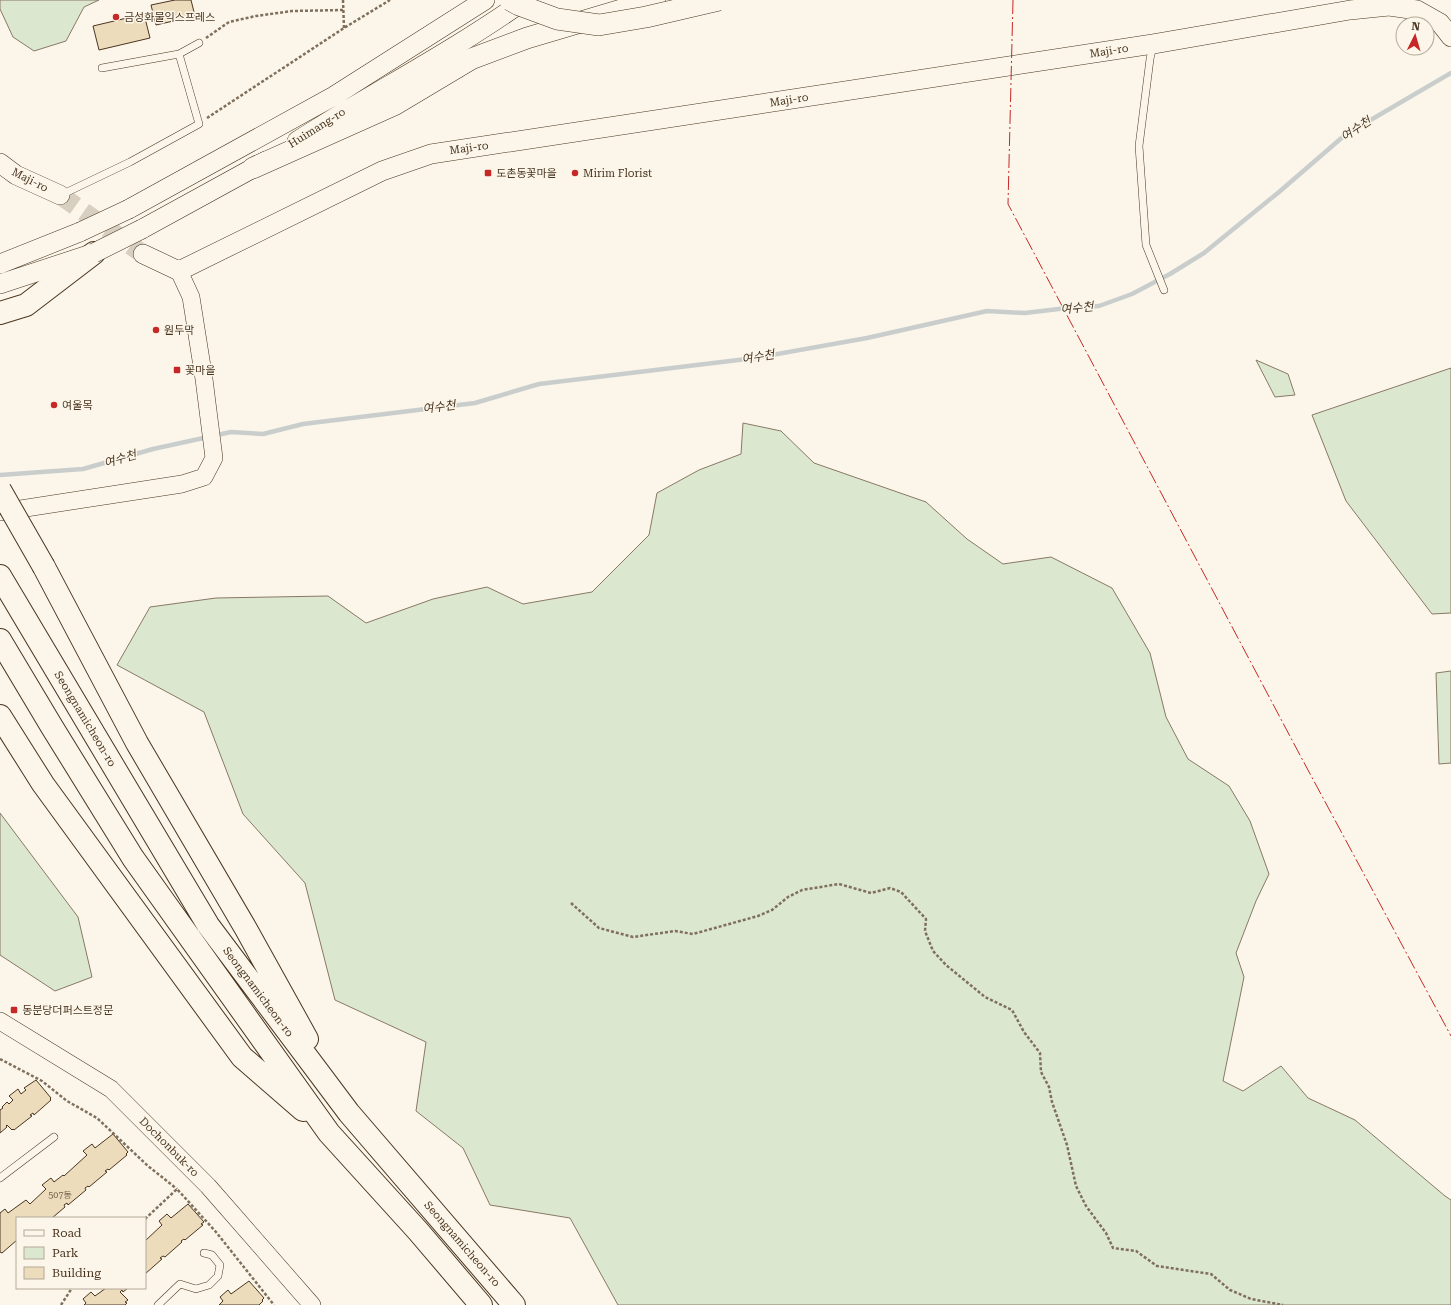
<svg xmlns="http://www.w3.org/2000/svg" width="1451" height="1305" font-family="'Roboto Serif','Noto Sans KR',serif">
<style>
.green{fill:#dce7d0;stroke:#887966}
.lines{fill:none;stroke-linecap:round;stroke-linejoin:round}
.stream{stroke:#c9cecd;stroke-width:4.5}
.building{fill:#ecdcbc;stroke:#4a3520}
.secondary-tunnel{stroke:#d8cfc1;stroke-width:19;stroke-dasharray:19 10;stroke-linecap:butt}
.service-casing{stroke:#4a3520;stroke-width:8}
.tertiary-casing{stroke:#4a3520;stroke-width:18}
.secondary-casing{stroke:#4a3520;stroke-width:20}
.primary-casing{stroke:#4a3520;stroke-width:22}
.trunk-casing{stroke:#4a3520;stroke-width:24}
.path{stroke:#7f6f5c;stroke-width:2.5;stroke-dasharray:3 2;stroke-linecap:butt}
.service{stroke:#fbf6e9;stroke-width:7}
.tertiary{stroke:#fbf6e9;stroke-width:17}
.secondary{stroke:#fbf6e9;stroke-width:19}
.primary{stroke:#fbf6e9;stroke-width:21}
.trunk{stroke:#fbf6e9;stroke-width:22}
.secondary-bridge-casing{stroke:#4a3520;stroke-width:20;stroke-linecap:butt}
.primary-bridge-casing{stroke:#4a3520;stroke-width:22;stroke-linecap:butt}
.trunk-bridge-casing{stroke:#4a3520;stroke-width:24;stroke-linecap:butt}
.secondary-bridge{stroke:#fbf6e9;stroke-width:19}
.primary-bridge{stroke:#fbf6e9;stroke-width:21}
.trunk-bridge{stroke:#fbf6e9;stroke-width:22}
.power{stroke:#c62828;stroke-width:1;stroke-dasharray:14 3 2 3;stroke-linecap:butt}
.poi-dot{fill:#c62828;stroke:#fbf6e9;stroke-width:1.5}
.labels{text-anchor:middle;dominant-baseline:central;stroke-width:3;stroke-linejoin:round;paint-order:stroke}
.number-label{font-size:9px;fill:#725f47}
.poi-label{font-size:11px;fill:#4a3520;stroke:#fbf6e9;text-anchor:start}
.street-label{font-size:11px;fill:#4a3520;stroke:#fbf6e9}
.water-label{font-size:12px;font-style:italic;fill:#4a3520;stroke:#fbf6e9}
</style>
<rect width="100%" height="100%" fill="#fbf6e9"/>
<path class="green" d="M0 0H99L84 7 66 41 34 51 13 37 0 9Z
M1256 360 1288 374 1295 395 1275 397Z
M1451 368V613L1432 614 1346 501 1312 415Z
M743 423 781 431 814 463 926 502 967 539 1003 564 1051 557 1112 588 1150 653 1166 717 1188 759 1229 786 1250 821 1269 874 1256 901 1236 953 1244 977 1223 1081 1243 1091 1281 1066 1308 1098 1355 1120 1445 1196 1451 1200V1305H618L570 1218 490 1205 463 1148 416 1111 426 1042 335 1000 305 883 243 814 204 712 117 665 150 607 216 598 328 596 366 623 433 599 487 587 523 604 592 592 649 535 657 493 699 470 741 454Z
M1451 671V763L1439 764 1436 673Z
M0 813 78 917 92 977 55 991 0 955Z"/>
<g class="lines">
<path class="stream" d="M0 475 83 469 153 449 231 432 263 434 303 424 475 403 539 384 755 358 867 338 987 311 1025 313 1067 308 1099 306 1132 294 1170 274 1204 253 1279 192 1345 135 1451 73"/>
</g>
<path class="building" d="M175 0H191L195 16 156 25 151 5Z
M144 14 150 38 99 50 93 26Z
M36 1080 51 1098 50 1099 51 1100 34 1115 33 1113 30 1115 32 1116 14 1130 13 1129 12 1130 7 1125 6 1126 7 1127 0 1133V1110L3 1108 2 1107 7 1102 9 1104 13 1100 9 1096 18 1089 21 1094 26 1090 24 1088Z
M113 1134 128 1152 126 1154 127 1155 109 1170 108 1169 105 1171 107 1172 89 1187 88 1186 85 1188 86 1190 68 1205 67 1203 64 1205 65 1207 52 1218H17V1240L2 1253 0 1252V1213L5 1209 8 1213 26 1200 30 1204 46 1189 42 1185 51 1178 54 1182 63 1175 64 1176 87 1155 83 1151 92 1144 95 1148Z
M188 1204 204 1222 201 1224 203 1225 185 1240 184 1239 181 1241 182 1242 165 1257 163 1256 160 1258 162 1259 145 1274V1241L162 1225 159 1221 167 1214 171 1218Z
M249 1281 264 1298 262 1300 263 1301 259 1305H219L223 1301 220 1297 228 1290 231 1294Z
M106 1288H128L123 1292 122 1290 120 1292 128 1300 125 1302 127 1303 125 1305H84L86 1303 83 1299 91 1292 95 1296Z"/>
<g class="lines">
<path class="secondary-tunnel" d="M60 195 143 254"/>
<defs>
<path id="service" d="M1153 45 1150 59 1139 146 1146 245 1164 290
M102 68 179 54
M61 195 130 162 199 124 179 54 199 43
M0 1178 54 1137
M158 1305 180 1284 196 1289 209 1285 218 1276 220 1265 212 1255 204 1253"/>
<path id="tertiary" d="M0 512 182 484 204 477 214 458 204 379 191 297 179 271
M0 1021 111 1089 208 1186 312 1305"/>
<path id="secondary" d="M297 141C372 93 452 52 525 0
M0 163 16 175 60 195
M129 209 334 96 485 0
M142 229 266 161
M143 254 179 271 382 171 431 154 1153 44 1350 10 1389 6 1417 10 1440 23 1451 37
M0 264 80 232
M0 284 88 255"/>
<path id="primary" d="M253 168 394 105 471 59 527 38 655 0"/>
<path id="trunk" d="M0 313 26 305 94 253
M44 567 137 743 246 929 307 1039
M0 576 208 925 349 1113 514 1305
M0 640 52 727 133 858 329 1133 418 1231 481 1305
M0 716 43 784 242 1057 303 1110"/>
</defs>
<use href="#service" class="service-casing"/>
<use href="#tertiary" class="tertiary-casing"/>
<use href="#secondary" class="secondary-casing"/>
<use href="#primary" class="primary-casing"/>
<use href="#trunk" class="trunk-casing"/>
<path class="path" d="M343 0 344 28
M206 38 229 22 256 16 292 11 344 10
M207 118 344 28 390 0
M571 903 599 928 633 937 675 931 693 934 758 916 772 910 788 897 802 890 839 884 871 893 890 888 901 892 926 919 925 931 933 951 946 965 985 997 1012 1010 1024 1032 1040 1053 1041 1072 1049 1087 1052 1102 1067 1145 1076 1186 1086 1206 1106 1233 1113 1248 1136 1251 1157 1266 1211 1274 1230 1290 1251 1299 1283 1305
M0 1059 42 1081 67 1101 97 1118 148 1166 177 1189
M145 1219 177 1189 216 1232 274 1305
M61 1305 72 1288"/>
<use href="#service" class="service"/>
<use href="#tertiary" class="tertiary"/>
<use href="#secondary" class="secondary"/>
<use href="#primary" class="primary"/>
<use href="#trunk" class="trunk"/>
<defs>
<path id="secondary-bridge" d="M80 232 129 209
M94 253 142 229"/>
<path id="primary-bridge" d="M510 0 519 5 557 19 599 25 646 17 719 0"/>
<path id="trunk-bridge" d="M0 490 44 567"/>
</defs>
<use href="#secondary-bridge" class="secondary-bridge-casing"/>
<use href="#primary-bridge" class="primary-bridge-casing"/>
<use href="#trunk-bridge" class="trunk-bridge-casing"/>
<use href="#secondary-bridge" class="secondary-bridge"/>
<use href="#primary-bridge" class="primary-bridge"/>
<use href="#trunk-bridge" class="trunk-bridge"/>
<path class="power" d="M1013 0 1008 204 1301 757 1451 1036"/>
</g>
<g class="poi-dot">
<circle cx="116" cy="17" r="4"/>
<rect x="484" y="169" width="8" height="8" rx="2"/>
<circle cx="575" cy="173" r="4"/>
<circle cx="156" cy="330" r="4"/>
<rect x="173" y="366" width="8" height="8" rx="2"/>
<circle cx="54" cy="405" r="4"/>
<rect x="10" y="1006" width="8" height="8" rx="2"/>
</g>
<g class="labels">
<g class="number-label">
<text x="60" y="1195">507동</text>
</g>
<g class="poi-label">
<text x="124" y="17">금성화물익스프레스</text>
<text x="496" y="173">도촌동꽃마을</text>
<text x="583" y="173">Mirim Florist</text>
<text x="164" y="330">원두막</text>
<text x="185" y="370">꽃마을</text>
<text x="62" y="405">여울목</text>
<text x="22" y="1010">동분당더퍼스트정문</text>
</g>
<g class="street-label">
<text transform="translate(1109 51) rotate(-9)">Maji-ro</text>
<text transform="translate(789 100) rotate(-9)">Maji-ro</text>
<text transform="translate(317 128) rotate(-32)">Huimang-ro</text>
<text transform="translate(469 148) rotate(-8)">Maji-ro</text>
<text transform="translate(30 180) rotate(27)">Maji-ro</text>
<text transform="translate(85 719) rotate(59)">Seongnamicheon-ro</text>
<text transform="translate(258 992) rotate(53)">Seongnamicheon-ro</text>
<text transform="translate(169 1147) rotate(45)">Dochonbuk-ro</text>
<text transform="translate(462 1244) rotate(49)">Seongnamicheon-ro</text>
</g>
<g class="water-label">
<text transform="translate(1356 129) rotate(-33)">여수천</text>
<text transform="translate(1077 308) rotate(-5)">여수천</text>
<text transform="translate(758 357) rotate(-9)">여수천</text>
<text transform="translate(439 407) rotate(-7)">여수천</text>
<text transform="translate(120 459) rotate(-16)">여수천</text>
</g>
</g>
<rect x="16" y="1217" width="130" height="72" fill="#fbf6e9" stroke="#b4a999"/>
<rect x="24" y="1230" width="20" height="6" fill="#fbf6e9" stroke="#b4a999"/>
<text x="52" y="1237" font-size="12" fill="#4a3520">Road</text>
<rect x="24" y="1247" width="20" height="12" fill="#dce7d0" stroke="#b4a999"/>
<text x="52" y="1257" font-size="12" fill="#4a3520">Park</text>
<rect x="24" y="1267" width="20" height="12" fill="#ecdcbc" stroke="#b4a999"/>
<text x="52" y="1277" font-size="12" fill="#4a3520">Building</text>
<g transform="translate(1415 36) rotate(5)"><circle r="19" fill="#fbf6e9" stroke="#b4a999"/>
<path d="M0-3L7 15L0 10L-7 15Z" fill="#c62828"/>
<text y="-6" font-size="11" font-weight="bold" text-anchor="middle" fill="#4a3520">N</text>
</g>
</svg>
